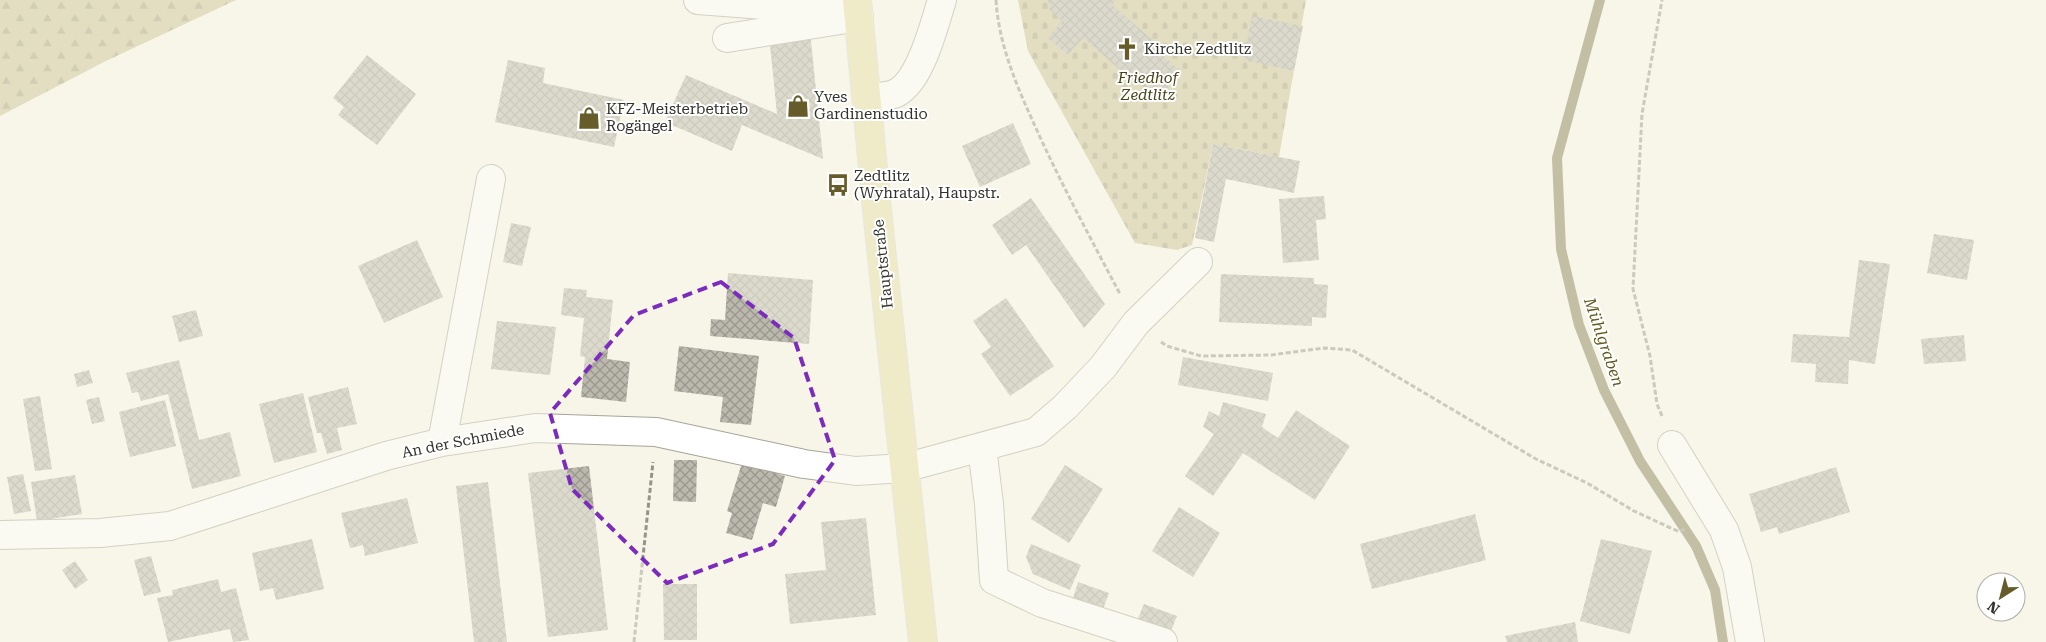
<svg xmlns="http://www.w3.org/2000/svg" width="2046" height="642" font-family="'Roboto Serif',serif">
<style>
.forest{fill:url(#forest-firs)}
.cemetery{fill:url(#cemetery-stones)}
.lines{fill:none;stroke-linecap:round;stroke-linejoin:round}
.stream{stroke:#827c56;stroke-width:10}
.building{fill:url(#building-cross-hatch)}
.minor-casing{stroke:#a6a598;stroke-width:30}
.major-casing{stroke:#d6d6d5;stroke-width:30}
.path{stroke:#95948b;stroke-width:3;stroke-dasharray:5 2.5;stroke-linecap:butt}
.minor{stroke:#fff;stroke-width:28}
.major{stroke:#e5dca2;stroke-width:28}
.marked{fill:none;stroke:#7b2cbf;stroke-width:4;stroke-dasharray:10 6;stroke-linejoin:round}
.labels{text-anchor:middle;dominant-baseline:central;stroke-width:4;stroke-linejoin:round;paint-order:stroke}
.poi-label{font-size:15px;fill:#32322d;stroke:#fff;text-anchor:start}
.park-label{font-size:15px;font-style:italic;fill:#484118;stroke:#fff}
.street-label{font-size:15px;fill:#32322d;stroke:#fff}
.water-label{font-size:16px;font-style:italic;fill:#62581b;stroke:#fff}
</style>
<defs>
<pattern id="forest-firs" width="22" height="20" patternUnits="userSpaceOnUse" patternTransform="scale(1.25)"><rect width="22" height="20" fill="#cac292"/><path d="M5 1l3.5 6h-7zM16 11l3.5 6h-7z" fill="#a59e78"/></pattern>
<pattern id="cemetery-stones" width="16" height="16" patternUnits="userSpaceOnUse" patternTransform="scale(1.25)"><rect width="16" height="16" fill="#cac292"/><path d="M2 7V4a2 2 0 0 1 4 0v3zM10 15v-3a2 2 0 0 1 4 0v3z" fill="#a59e78"/></pattern>
<pattern id="building-cross-hatch" width="8" height="8" patternUnits="userSpaceOnUse" patternTransform="scale(1.25)"><rect width="8" height="8" fill="#bbb9ad"/><path d="M0 0l8 8M0 8l8-8" fill="none" stroke="#99978d"/></pattern>
</defs>
<rect width="100%" height="100%" fill="#f7f5e8"/>
<path class="forest" d="M0 0H236L106 61 0 116Z"/>
<path class="cemetery" d="M1018 0H1306L1279 157 1213 144 1192 245 1177 250 1135 243 1028 51Z"/>
<g class="lines">
<path class="stream" d="M1600 0 1557 158 1561 249 1579 325 1604 390 1640 461 1696 546 1715 590 1723 642"/>
</g>
<path class="building" d="M1048 0H1116L1112 5 1161 47 1157 51 1182 72 1159 98 1135 77 1132 80 1083 38 1068 55 1048 38 1062 21 1049 9Z
M1252 16 1303 26 1294 71 1243 60Z
M810 31 823 159 742 125 732 151 665 122 686 75 777 114 769 35Z
M367 55 416 94 377 145 338 115 344 107 333 98Z
M508 60 545 68 543 83 624 100 614 147 495 122Z
M1013 123 1031 164 980 187 962 146Z
M1213 144 1300 161 1294 193 1226 179 1214 242 1195 238Z
M1324 196 1326 219 1316 220 1319 260 1283 263 1279 199Z
M1031 198 1105 304 1084 328 1026 245 1012 255 992 225Z
M511 223 531 227 522 266 503 262Z
M1934 234 1974 240 1967 280 1927 273Z
M417 240 443 297 384 323 358 266Z
M1859 260 1890 264 1875 364 1849 360 1848 384 1815 382 1816 364 1791 362 1793 334 1849 337Z
M728 273 813 280 809 344 710 336 711 319 725 320Z
M1221 274 1314 278V284L1328 285 1326 318 1312 317V326L1219 322Z
M564 288 587 290 586 297 613 300 607 359 630 362 626 402 581 397 585 357 580 356 584 318 561 315Z
M1006 298 1054 366 1010 396 981 354 991 347 973 321Z
M196 310 203 336 179 342 172 316Z
M497 321 556 327 550 375 491 369Z
M1964 335 1966 361 1924 364 1921 339Z
M679 346 759 356 751 425 720 422 723 397 674 391Z
M1183 357 1273 373 1268 401 1178 385Z
M179 360 199 440 230 432 241 476 192 489 168 394 141 401 138 392 132 393 126 373Z
M89 370 93 383 77 387 74 374Z
M348 387 357 424 337 428 342 450 327 454 321 433H317L308 397Z
M303 393 317 452 274 463 259 404Z
M40 396 52 469 35 471 23 399Z
M99 397 105 421 92 424 86 400Z
M165 400 176 446 130 457 119 412Z
M1223 402 1266 414 1262 427 1278 438 1296 410 1350 446 1315 500 1243 453 1213 496 1185 476 1214 434 1203 427 1209 411 1219 416Z
M674 460H697L696 502 673 501Z
M742 463 785 476 776 507 763 503 752 540 726 533 732 513 727 511Z
M1065 465 1103 489 1069 543 1031 519Z
M589 466 608 630 548 637 528 473Z
M1836 467 1850 512 1779 534 1777 527 1761 532 1749 494Z
M23 474 31 511 14 514 7 477Z
M75 475 82 514 37 521 31 482Z
M488 482 507 642H474L456 486Z
M407 498 418 543 365 556 363 545 350 548 341 513Z
M1179 507 1220 533 1193 577 1152 551Z
M1475 514 1486 560 1372 589 1360 544Z
M866 518 876 615 790 624 785 574 826 570 821 522Z
M312 539 324 589 276 600 273 588 260 591 252 553Z
M1601 539 1652 551 1630 634 1580 621Z
M1031 544 1081 565 1070 590 1033 574 1026 557Z
M151 556 161 592 144 596 134 560Z
M75 561 88 580 75 589 62 570Z
M218 579 221 592 236 588 249 640 233 642 230 629 168 642 157 598 173 595 172 590Z
M1078 582 1109 593 1102 612 1072 602Z
M663 584H697V640H664Z
M1144 604 1177 616 1170 633 1137 621Z
M1575 622 1578 642H1507L1505 636Z"/>
<g class="lines">
<defs>
<path id="minor" d="M698 0 764 5 840 0
M727 38 859 17
M867 98C875 97 886 97 894 94 920 84 934 25 942 0
M442 442 491 179
M1672 445 1724 530 1737 567 1750 642
M982 447 989 504 994 580 1042 603 1163 642
M0 535 100 533 170 526 386 456 442 442 535 428 656 432 804 464 856 471 904 468 1036 432 1065 407 1103 367 1136 323 1198 262"/>
<path id="major" d="M857 0 877 210 923 642"/>
</defs>
<use href="#minor" class="minor-casing"/>
<use href="#major" class="major-casing"/>
<path class="path" d="M996 0C999 49 1020 93 1040 137 1065 191 1093 243 1120 294
M1161 342 1167 346 1201 356 1271 355 1324 348 1352 350 1536 459 1587 483 1634 511 1673 529 1680 532 1685 528
M1662 416 1657 404 1650 356 1633 289 1642 114 1662 0
M634 642 653 462"/>
<use href="#minor" class="minor"/>
<use href="#major" class="major"/>
</g>
<path d="M0 0H2046V642H0ZM721 282 794 338 835 460 773 544 667 583 572 489 550 413 634 315Z" fill="#f7f5e8" fill-opacity=".55" fill-rule="evenodd"/>
<path class="marked" d="M721 282 794 338 835 460 773 544 667 583 572 489 550 413 634 315Z"/>
<defs>
<symbol id="church-bare" viewBox="-9 -9 18 18"><path d="M-1.2-6h2.4v3.5h3.3v2.4h-3.3V6h-2.4V-.1h-3.3v-2.4h3.3Z" fill="#655c29" stroke="#fff" stroke-width="2.5" paint-order="stroke"/></symbol>
<symbol id="shop-bare" viewBox="-9 -9 18 18"><path d="M-5-2.5h2.3a2.7 3.5 0 0 1 5.4 0H5L5.5 6h-11ZM-1.5-2.5h3a1.5 2.3 0 0 0-3 0Z" fill="#655c29" stroke="#fff" stroke-width="2.5" paint-order="stroke"/></symbol>
<symbol id="bus-bare" viewBox="-9 -9 18 18"><path d="M-5-6H5V4H4V6H2V4H-2V6H-4V4H-5ZM-3.5-4V0h7V-4ZM-3.5 1.2v1.5H-2V1.2ZM2 1.2v1.5H3.5V1.2Z" fill="#655c29" stroke="#fff" stroke-width="2.5" paint-order="stroke"/></symbol>
</defs>
<g fill-rule="evenodd">
<use href="#church-bare" x="1111" y="33" width="32" height="32"/>
<use href="#shop-bare" x="782" y="90" width="32" height="32"/>
<use href="#shop-bare" x="573" y="102" width="32" height="32"/>
<use href="#bus-bare" x="822" y="169" width="32" height="32"/>
</g>
<g class="labels">
<g class="poi-label">
<text x="1144" y="49">Kirche Zedtlitz</text>
<text x="814" y="97">Yves<tspan x="814" dy="17">Gardinenstudio</tspan></text>
<text x="606" y="109">KFZ-Meisterbetrieb<tspan x="606" dy="17">Rogängel</tspan></text>
<text x="854" y="176">Zedtlitz<tspan x="854" dy="17">(Wyhratal), Haupstr.</tspan></text>
</g>
<g class="park-label">
<text x="1148" y="78">Friedhof<tspan x="1148" dy="17">Zedtlitz</tspan></text>
</g>
<g class="street-label">
<text transform="translate(883 264) rotate(-96)">Hauptstraße</text>
<text transform="translate(463 441) rotate(-11)">An der Schmiede</text>
</g>
<g class="water-label">
<text transform="translate(1604 342) rotate(71)">Mühlgraben</text>
</g>
</g>
<g transform="translate(2001 597) rotate(216)"><circle r="24" fill="#ffffff" stroke="#adadab"/>
<path d="M0-4L9 19L0 12L-9 19Z" fill="#655c29"/>
<text y="-8" font-size="14" font-weight="bold" text-anchor="middle" fill="#32322d">N</text>
</g>
</svg>
